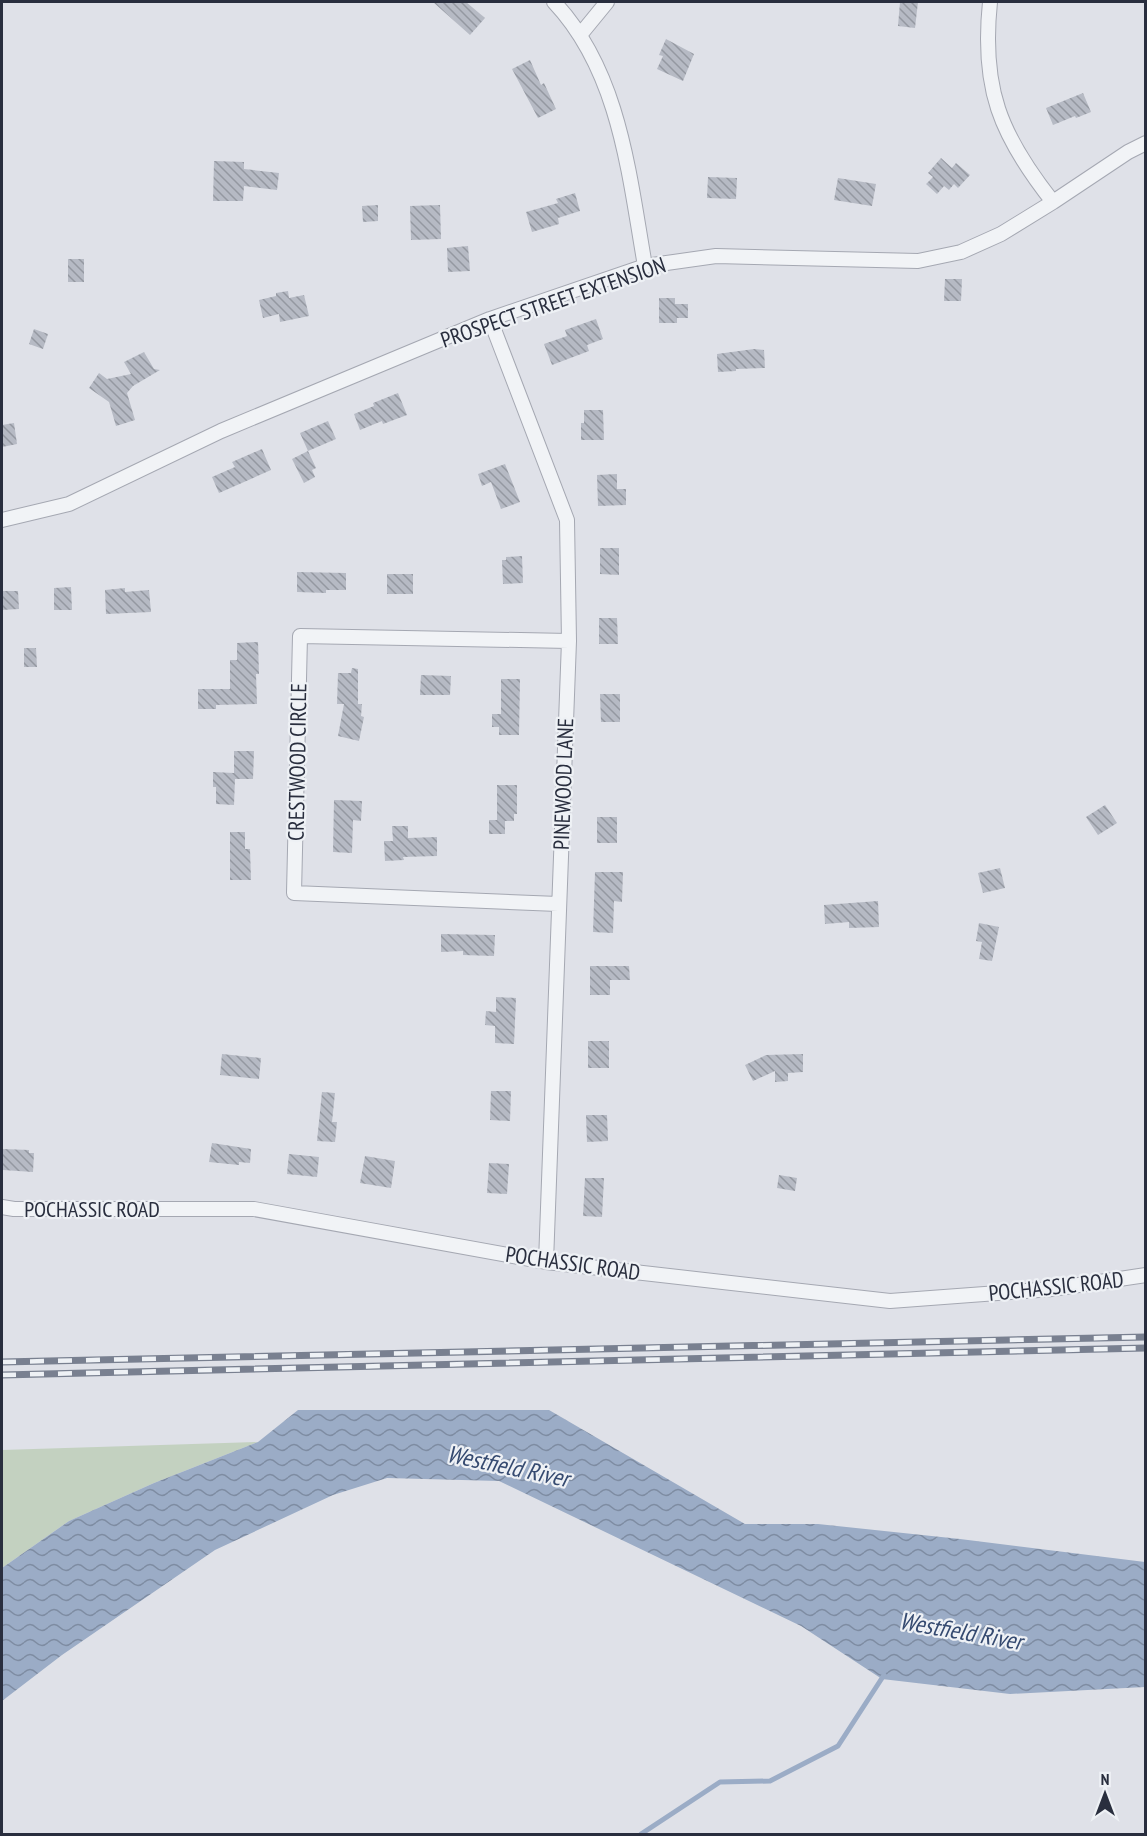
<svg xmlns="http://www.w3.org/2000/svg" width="1147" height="1836" font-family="'PT Sans Narrow',sans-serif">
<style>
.green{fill:#c3d1c0}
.water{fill:url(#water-waves)}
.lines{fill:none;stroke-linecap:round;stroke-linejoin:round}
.stream{stroke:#9bacc6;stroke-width:5}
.building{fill:url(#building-back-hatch)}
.street-casing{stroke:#a5a8b2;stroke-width:16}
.street{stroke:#f1f3f6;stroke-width:14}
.rail-casing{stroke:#798090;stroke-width:7}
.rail{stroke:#eef1f5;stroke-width:4.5;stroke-dasharray:14;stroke-linecap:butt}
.labels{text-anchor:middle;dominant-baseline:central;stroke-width:4.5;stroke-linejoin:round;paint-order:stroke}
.street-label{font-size:22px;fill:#292e3e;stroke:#eef1f5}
.water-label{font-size:24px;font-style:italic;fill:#354a70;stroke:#eef1f5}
</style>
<defs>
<pattern id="water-waves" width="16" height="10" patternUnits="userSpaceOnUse" patternTransform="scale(1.5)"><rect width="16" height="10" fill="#9bacc6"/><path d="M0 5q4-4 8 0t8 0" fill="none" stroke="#7e8ca2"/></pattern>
<pattern id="building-back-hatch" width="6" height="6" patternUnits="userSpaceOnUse" patternTransform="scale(1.5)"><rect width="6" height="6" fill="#b6bac4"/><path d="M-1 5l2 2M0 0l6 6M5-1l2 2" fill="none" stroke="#9498a1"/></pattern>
</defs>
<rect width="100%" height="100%" fill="#dfe1e8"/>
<path class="green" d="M258 1442 154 1483 69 1521 2 1568V1450Z"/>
<path class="water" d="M298 1410H549L745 1524H818L960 1539 1145 1562V1687L1010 1694 882 1679 801 1626 499 1481 387 1478 333 1495 215 1550 62 1655 2 1701V1568L69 1521 154 1483 258 1442Z"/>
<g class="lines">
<path class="stream" d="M641 1834 720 1782 770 1781 838 1746 884 1675"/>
</g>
<path class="building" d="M433 2H466L485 18 470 35Z
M900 2H918L915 28 898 26Z
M666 39 694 54 683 81 657 69 663 56 659 55Z
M530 60 541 85 544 83 556 109 538 118 512 69Z
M1083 93 1091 112 1076 118 1075 116 1053 125 1046 108Z
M941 158 952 168 956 163 970 175 958 188 954 184 949 190 944 186 937 194 926 184 933 177 928 173Z
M214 161 244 162V169L279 173 277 190 244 186 243 201H213Z
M708 177 737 178 736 199 707 198Z
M838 178 876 184 872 206 834 200Z
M575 193 580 211 558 218 559 224 532 232 526 212 558 203 556 199Z
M378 205V221L363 222 362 206Z
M440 205 441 239 411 240 410 206Z
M468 246 470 271 448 272 447 248Z
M68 259H84V282H68Z
M945 279H962L961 301H944Z
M288 291 289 298 304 295 309 316 280 322 279 314 263 318 259 300 276 296V293Z
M659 298H675V304H688V318H677V323H659Z
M596 319 603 339 587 345 589 351 552 365 544 344 567 336 565 330Z
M34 329 48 334 43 349 29 344Z
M754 349 764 350 765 368 736 369V371L718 372 717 354Z
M144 352 154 369 160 370 133 386 127 393 135 420 116 426 109 402 89 388 99 373 107 379 131 374 124 362Z
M398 393 407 415 383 424 382 421 360 430 354 414 374 406 373 403Z
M584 410H603L604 440H581V423H584Z
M328 421 336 439 308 451 300 433Z
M14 423 17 444 2 447V425Z
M262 449 271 470 219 493 212 477 235 467 232 462Z
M308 451 316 468 312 470 315 477 304 483 292 459Z
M505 464 520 502 501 509 491 482 482 486 478 474Z
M617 474V489H626V505L598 506 597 475Z
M600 548H619V575L600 574Z
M522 556 523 583 503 584 502 560H506V557Z
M297 572 346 573V590H326V593L297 592Z
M387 574H413V594H387Z
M71 587 72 610H54V588Z
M125 588V592L149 590 151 612 106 614 105 590Z
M2 591H18L19 609 2 610Z
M599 618H617L618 644H599Z
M258 642 259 674H256L257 704 216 705V709H198V689H230V660H237V643Z
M24 648H36L37 667H24Z
M352 668 358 669V704H362L361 716 364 717 359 741 338 736 344 704H337L338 673H351Z
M421 675 451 676 450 695H420Z
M501 679H520L519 735H499V727H492V714H501Z
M600 694H620V722H601Z
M234 751H254L253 779H235L234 805 216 804V787H213V772L234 773Z
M497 785H517V814H514V821H505V834H489V820H497Z
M334 800 362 801 361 821 353 820 352 853 333 852Z
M1105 805 1117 823 1098 835 1086 817Z
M597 817H617V843H597Z
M392 826H408V838L437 837V856L403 857 404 860 385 861 384 841H393Z
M230 832H245V849H250L251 880H230Z
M1000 868 1005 888 983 893 978 873Z
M595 872H623L622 902 614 901 613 933 593 932Z
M878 901 879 927 849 928V922L825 924 824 905Z
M979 923 999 927 992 961 979 959 982 942 976 941Z
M441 934 495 935 494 956 463 955V951L441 952Z
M590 966H629L630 980H610V995H590Z
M496 997 516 998 514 1044 495 1043V1026L485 1025 486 1011 496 1012Z
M588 1041H609V1068H588Z
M222 1054 261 1058 259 1079 220 1075Z
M803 1054V1072L788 1073V1081L775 1082V1071L753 1081 745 1065 766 1055Z
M491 1091H511L510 1121 490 1120Z
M322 1092 335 1093 332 1122H337L335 1142 317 1141Z
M586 1115H607L608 1141 587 1142Z
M212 1143 251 1149 250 1163 239 1162V1165L209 1162Z
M3 1149 29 1150V1153H34L33 1172 3 1170Z
M289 1154 319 1157 317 1177 287 1174Z
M365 1156 395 1161 391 1188 360 1183Z
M489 1163 509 1164 507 1194 487 1193Z
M779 1175 797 1178 795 1191 777 1188Z
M585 1178H604L602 1217 583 1216Z"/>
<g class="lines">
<defs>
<path id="street" d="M554 2C620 72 629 175 645 266
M990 2C981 88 1000 135 1053 202
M580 35 607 2
M490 319 567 520 569 641 546 1262
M2 520 69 504 221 431 490 319 645 266 716 256 918 261 961 252 1001 234 1053 202 1128 152 1146 143
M558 904 294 893 300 636 569 641
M2 1207 14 1209H254L546 1262 890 1301 1052 1289 1146 1275"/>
</defs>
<use href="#street" class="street-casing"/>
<use href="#street" class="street"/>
<defs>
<path id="rail" d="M2 1362 1146 1337
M2 1375 1146 1348"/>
</defs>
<use href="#rail" class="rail-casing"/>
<use href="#rail" class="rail"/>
</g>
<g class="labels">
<g class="street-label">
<text transform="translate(553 302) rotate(-19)">PROSPECT STREET EXTENSION</text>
<text transform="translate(297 762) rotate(-89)">CRESTWOOD CIRCLE</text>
<text transform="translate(563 784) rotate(-88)">PINEWOOD LANE</text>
<text x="92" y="1209">POCHASSIC ROAD</text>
<text transform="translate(573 1263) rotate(8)">POCHASSIC ROAD</text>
<text transform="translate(1056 1286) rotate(-6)">POCHASSIC ROAD</text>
</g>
<g class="water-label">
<text transform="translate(508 1466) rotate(12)">Westfield River</text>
<text transform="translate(961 1631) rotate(10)">Westfield River</text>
</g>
</g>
<rect width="1147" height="1836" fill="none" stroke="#292e3e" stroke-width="6"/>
<g transform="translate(1105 1794)" stroke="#eef1f5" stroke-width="4.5" paint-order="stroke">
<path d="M0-4.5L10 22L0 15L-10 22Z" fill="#292e3e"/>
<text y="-9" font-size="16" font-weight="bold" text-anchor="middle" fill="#292e3e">N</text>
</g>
</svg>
